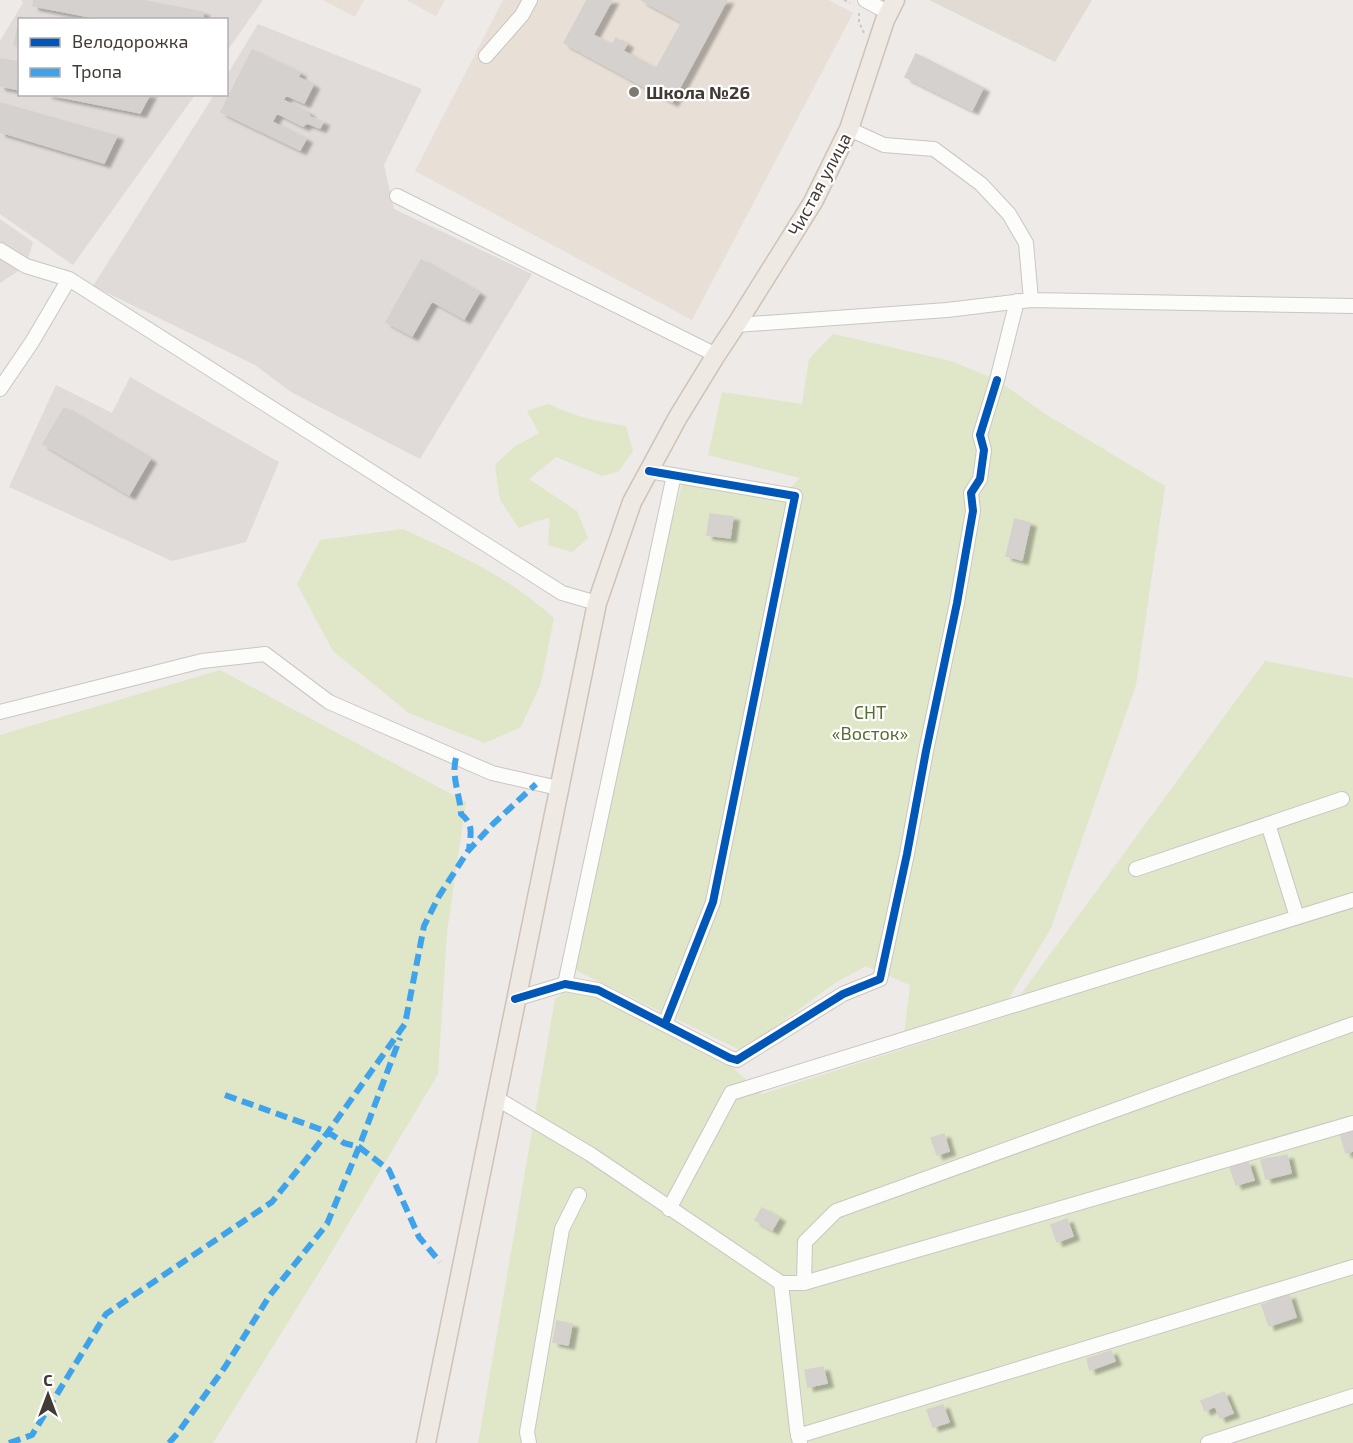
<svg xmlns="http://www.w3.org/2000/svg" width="1353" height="1443" viewBox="0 0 1353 1443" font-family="'Exo 2',sans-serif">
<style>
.residential{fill:#e1dbd4}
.industrial{fill:#e0dbd8}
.education{fill:#e8dfd6}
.green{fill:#e0e6c8}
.building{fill:#d5d1ce;stroke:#d5d1cd;stroke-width:1.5;filter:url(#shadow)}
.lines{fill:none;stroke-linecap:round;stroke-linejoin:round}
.minor-casing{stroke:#c9c6c3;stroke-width:16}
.major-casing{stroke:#cfc2b6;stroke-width:21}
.path{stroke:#cbc9c6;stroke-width:2;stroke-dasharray:3 3;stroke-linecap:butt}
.minor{stroke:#fcfcfb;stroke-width:14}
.major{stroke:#efe9e3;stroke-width:18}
.quiet{stroke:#3fa3eb;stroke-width:6;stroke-dasharray:12 6;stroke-linecap:butt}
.cycleway-casing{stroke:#fff;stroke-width:11}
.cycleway{stroke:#0057b8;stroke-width:8}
.poi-dot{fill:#7e7873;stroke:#fff;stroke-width:2}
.labels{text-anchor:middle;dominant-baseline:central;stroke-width:4.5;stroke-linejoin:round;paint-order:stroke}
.poi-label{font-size:18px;font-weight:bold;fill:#423a34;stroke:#fff;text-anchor:start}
.street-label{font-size:18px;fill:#423a34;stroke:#fff}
.park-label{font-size:18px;fill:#526f2c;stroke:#fff}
</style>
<defs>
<filter id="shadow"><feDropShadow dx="6" dy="4" stdDeviation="1.5" flood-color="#0004"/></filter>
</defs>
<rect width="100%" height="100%" fill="#edeae7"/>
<path class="residential" d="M929,0H1092L1055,62Z"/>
<path class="industrial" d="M21,0H263L227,51L226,20H20V94L195,95L73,265L0,214V41L23,3Z
M258,24L422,89L384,165L394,209L532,274L420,459L291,392L255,365L93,286L214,95L226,94L227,75Z
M0,219L33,242L26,266L0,283Z
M130,377L279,462L246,542L172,561L9,487L56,385L112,413Z"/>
<path class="education" d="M323,0H364L355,17Z
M406,0H445L436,16Z
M503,0H829L853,13L692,320L415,171Z"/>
<path class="green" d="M833,334L951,361L997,380L1047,415L1165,486L1136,685L1051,928L1009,998L985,1011L904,1035L910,985L866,966L835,983L742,1051L573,969L658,573L683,481L778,501L800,478L708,455L722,392L802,404L809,359Z
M548,404C574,416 598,422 626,426L633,451L619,471L602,476L556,457L529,479L577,511L588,538L572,552L548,545L550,518L540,520L519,528L500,500L495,465L514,447L539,433L527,411Z
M403,529C460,555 507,576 554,618L541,683L521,727L485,743L409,713L333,651L297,584L320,540Z
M1265,661L1353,678V1443H478L555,999L573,986L605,993L732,1067L762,1094L1004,1017Z
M220,670L466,802L447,932L438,1074L326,1261L213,1443H0V735Z"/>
<path class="building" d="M34,0H140L203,12V20H106L33,6Z
M587,0H612L593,35L612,45L616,38L627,44L623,51L656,69L682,22L641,0H727L672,102L564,43Z
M20,17L33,20H20V46L14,45Z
M252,50L300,73L298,77L313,85L304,103L286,95L283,100L308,113L310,117L323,122L320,128L307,123L303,126L277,113L272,122L306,139L300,150L221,112Z
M916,54L983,88L972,110L905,77Z
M0,59L20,62V90L0,86Z
M46,94H150L140,113Z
M0,103L117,136L104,163L0,132Z
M421,260L479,293L464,319L432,301L412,336L386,322Z
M64,408L150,459L129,495L43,444Z
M710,514L733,517L730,538L707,535Z
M1015,519L1030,523L1022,560L1006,556Z
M1353,1130V1151L1346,1153L1340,1134Z
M944,1134L949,1151L937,1155L931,1138Z
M1287,1155L1291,1173L1266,1179L1261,1160Z
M1248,1162L1254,1180L1236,1185L1230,1167Z
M762,1208L779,1218L772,1230L755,1220Z
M1067,1219L1073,1236L1057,1242L1051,1225Z
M1289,1295L1296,1317L1269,1326L1262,1305Z
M557,1321L572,1324L568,1345L553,1342Z
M1111,1351L1115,1361L1090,1370L1087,1359Z
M823,1367L827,1383L808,1387L805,1370Z
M1224,1392L1233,1413L1220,1418L1215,1406L1205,1411L1201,1401Z
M943,1405L949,1422L933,1427L927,1410Z"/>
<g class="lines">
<defs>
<path id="minor" d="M865,0L889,13
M486,56L522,15L530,0
M849,129L884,145L934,149L981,184L1009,214L1026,243L1031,300
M397,196L716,355
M0,250L26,266L69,279L562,593L597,603
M736,325L947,310L1031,300L1353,306
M0,389L32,342L69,279
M649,471L795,496L713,902L665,1024
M0,712L202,661L265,654L329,702L492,773L558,788
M1268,824L1297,917
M1136,869L1342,799
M565,984L674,475
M515,999L565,984L598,990L730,1058L737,1060L843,994L880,979L907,854L926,751L957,603L973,511L971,493L980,479L984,450L980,435L997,380L1017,301
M496,1098L590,1154L781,1283
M669,1209L731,1093L1353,900
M804,1283L805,1242L836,1211L1353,1024
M798,1436L1353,1267
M529,1443L527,1432L562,1229L579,1195
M800,1443L797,1430L781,1283H804L1353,1123
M1208,1443L1353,1396"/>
<path id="major" d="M426,1443L597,603L632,502L678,417L716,355L736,325L813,202L849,129L885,20L895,0"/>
</defs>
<use href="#minor" class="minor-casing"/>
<use href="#major" class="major-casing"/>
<path class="path" d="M844,0L850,3
M859,13V22L864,33"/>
<use href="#minor" class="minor"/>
<use href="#major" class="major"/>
<path class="quiet" d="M456,758C451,777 460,794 461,814C475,825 470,835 469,851
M225,1095L328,1132L344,1143L359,1147L389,1170L419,1237L440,1262
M9,1443L32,1435L106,1314L272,1202L328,1132L405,1024L424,926L439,896L468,851L493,824L536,784
M169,1443L177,1434L225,1367L270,1295L327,1224L359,1147L400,1038"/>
<defs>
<path id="cycleway" d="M649,471L795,496L713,902L665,1024
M515,999L565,984L598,990L730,1058L737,1060L843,994L880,979L907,854L926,751L957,603L973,511L971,493L980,479L984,450L980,435L997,380"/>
</defs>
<use href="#cycleway" class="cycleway-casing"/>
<use href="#cycleway" class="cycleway"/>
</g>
<circle class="poi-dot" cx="634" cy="92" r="6"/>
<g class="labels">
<g class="poi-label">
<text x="646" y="92">Школа №26</text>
</g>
<g class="street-label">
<text transform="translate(819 184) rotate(-62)">Чистая улица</text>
</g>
<g class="park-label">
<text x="870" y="712">СНТ<tspan x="870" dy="21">«Восток»</tspan></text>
</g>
</g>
<rect x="18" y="18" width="210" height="78" fill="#ffffff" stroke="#b3b0ae" stroke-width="1.5"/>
<rect x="30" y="38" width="30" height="9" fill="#0057b8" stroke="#b3b0ae" stroke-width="1.5"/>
<text x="72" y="48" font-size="18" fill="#423a34">Велодорожка</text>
<rect x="30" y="68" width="30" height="9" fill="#3fa3eb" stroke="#b3b0ae" stroke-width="1.5"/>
<text x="72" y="78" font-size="18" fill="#423a34">Тропа</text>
<g transform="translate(48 1395)" stroke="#ffffff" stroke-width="4.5" paint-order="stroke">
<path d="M0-4.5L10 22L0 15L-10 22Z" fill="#423a34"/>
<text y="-9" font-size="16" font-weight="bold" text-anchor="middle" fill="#423a34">С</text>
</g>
</svg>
